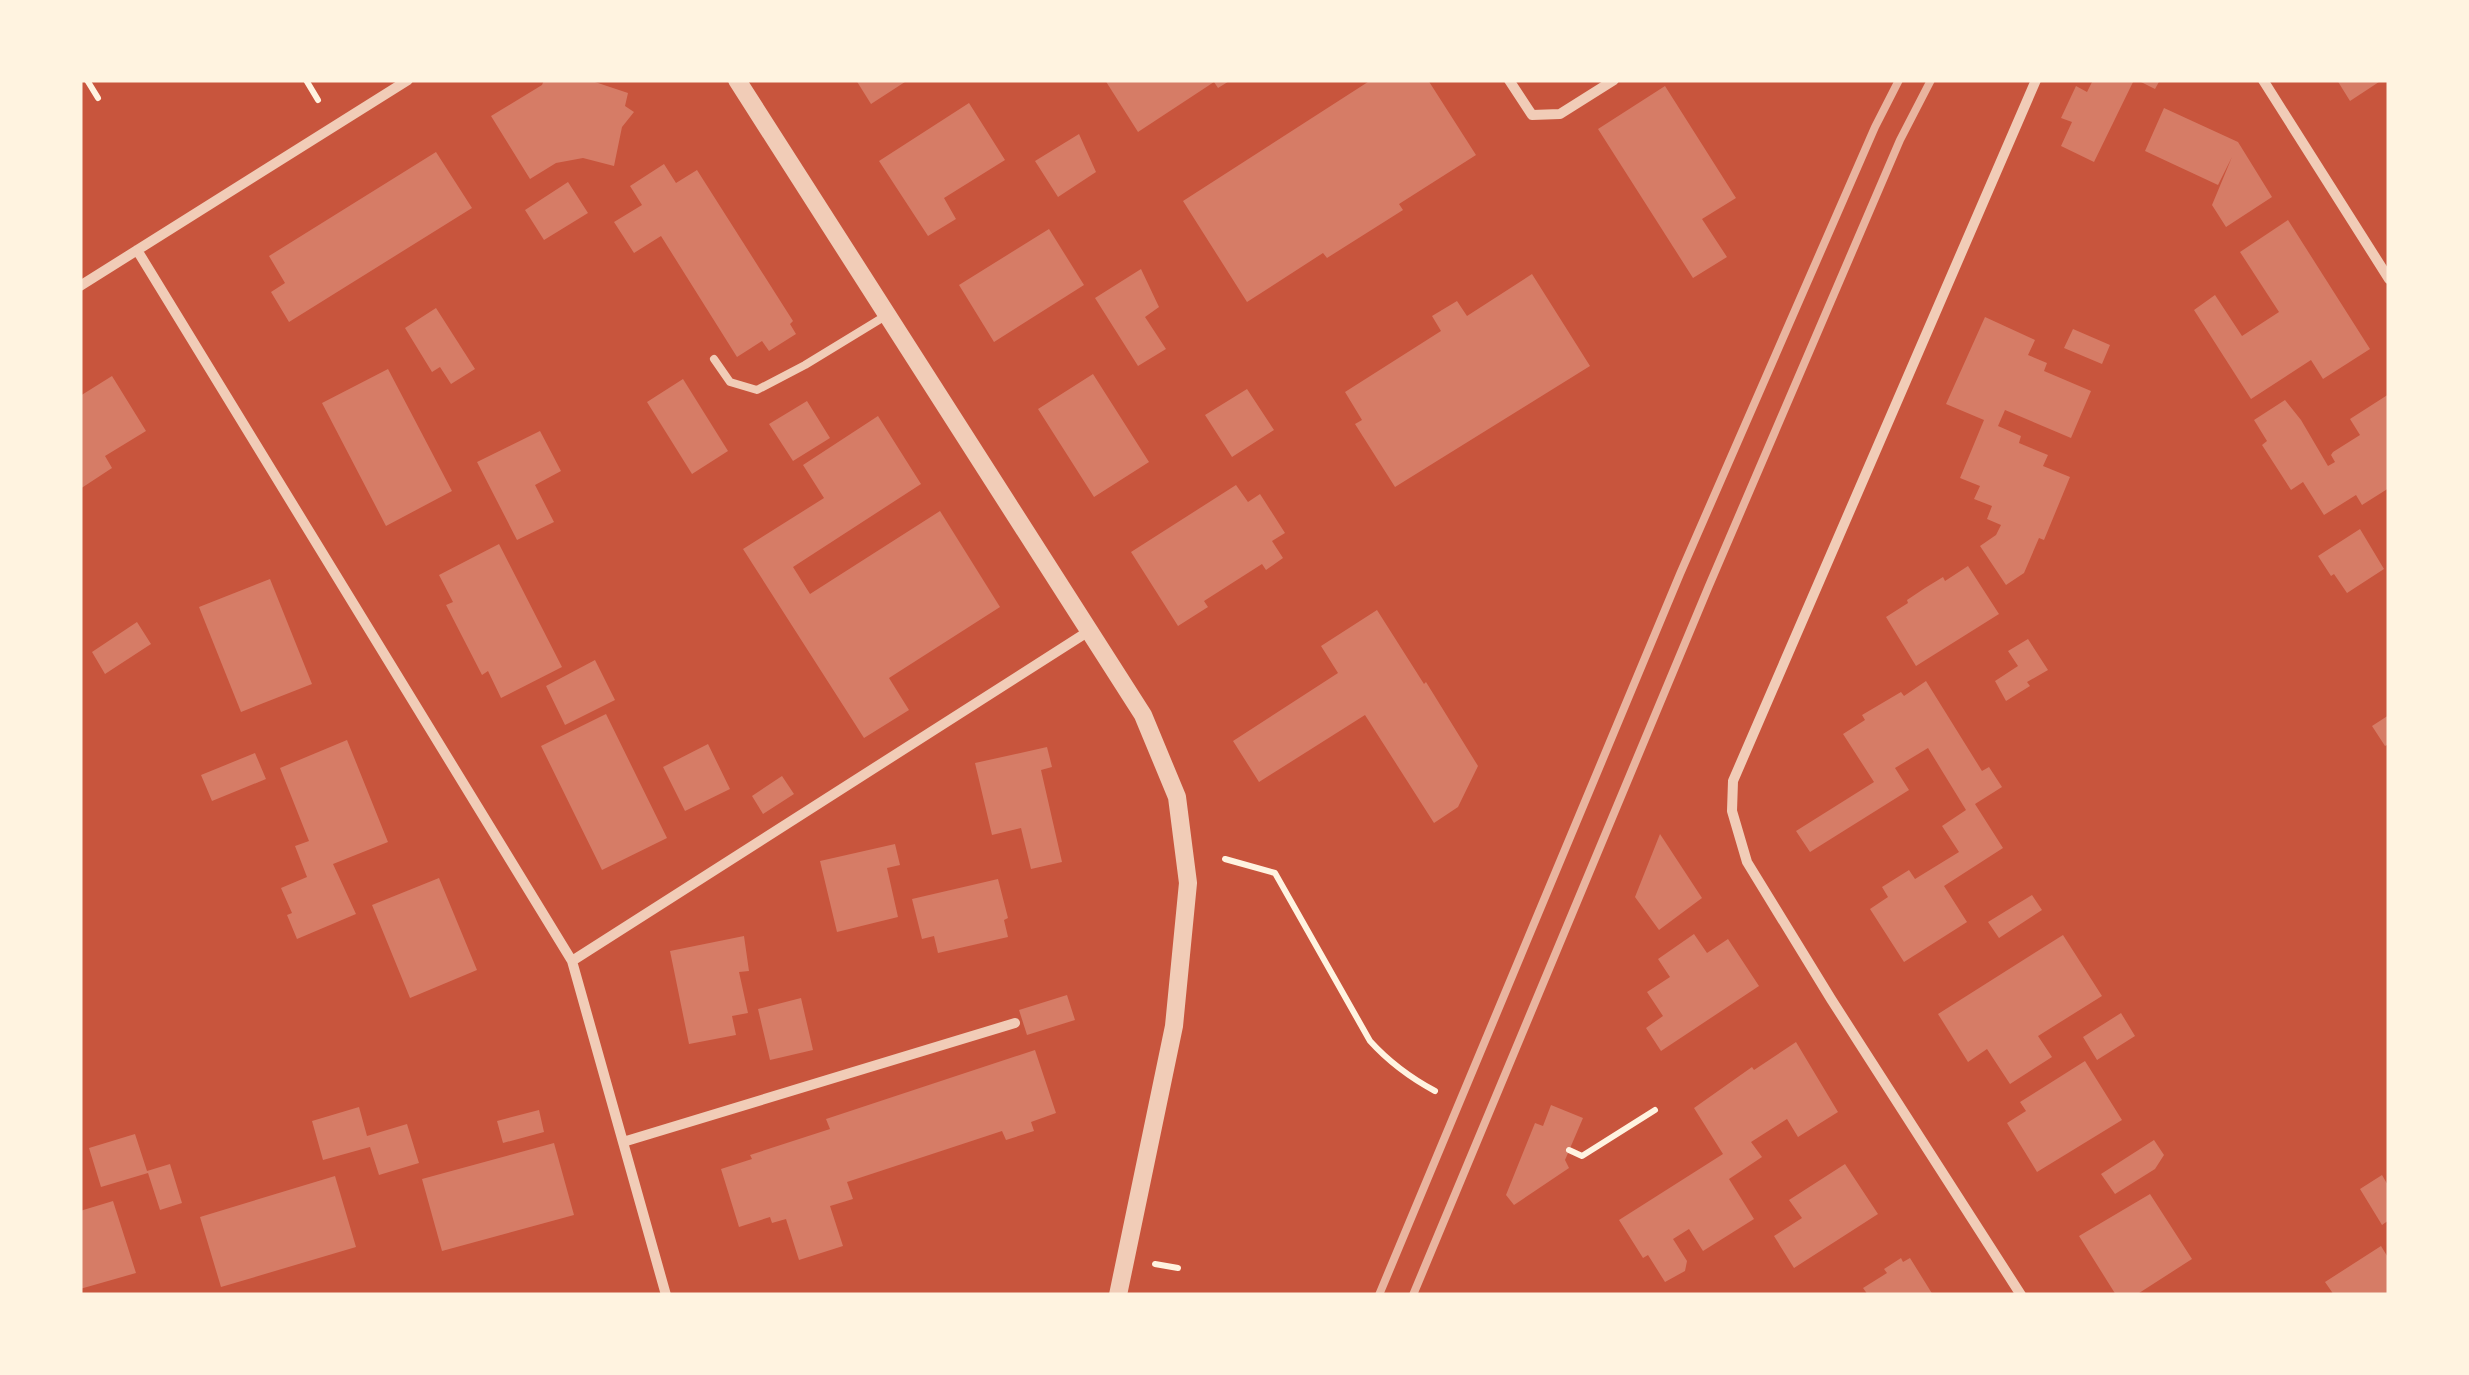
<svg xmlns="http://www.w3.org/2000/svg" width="2469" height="1375" viewBox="0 0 2469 1375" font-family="Barlow,sans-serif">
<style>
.building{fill:#d67c66}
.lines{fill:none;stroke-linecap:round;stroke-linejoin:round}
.path{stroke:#fff3e0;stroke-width:6}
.service{stroke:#f1ccb7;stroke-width:8}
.minor{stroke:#f1ccb7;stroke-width:10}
.tertiary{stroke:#f1ccb7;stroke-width:18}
.rail{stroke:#e9b49f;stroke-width:8}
</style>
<rect width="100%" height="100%" fill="#c8553d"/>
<path class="building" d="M544,80H589L628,93L625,106L634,112L622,127L614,166L583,158L556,163L530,179L491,116L542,85Z
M856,80H908L871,104Z
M1105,80H1231L1218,88L1214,82L1138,132Z
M1371,80H1428L1476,155L1399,204L1403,210L1327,258L1323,253L1247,302L1183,201Z
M2093,80H2134L2094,162L2061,146L2072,122L2061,118L2076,86L2087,92Z
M2137,80H2160L2155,89Z
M2337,80H2382L2350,101Z
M1665,86L1736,198L1702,219L1727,257L1693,278L1598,129Z
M969,103L1005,160L944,198L956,219L928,236L879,161Z
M2164,108L2238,142L2272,197L2226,227L2212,205L2232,157L2218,185L2145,151Z
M1079,134L1096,172L1058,197L1035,161Z
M436,152L472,208L289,322L271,292L285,283L269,256Z
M664,164L676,183L697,170L793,321L790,324L796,334L769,351L762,341L737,357L661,236L634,253L614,222L642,205L630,186Z
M568,182L588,213L544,240L525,210Z
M2288,220L2370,349L2323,379L2311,360L2251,399L2194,310L2215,295L2242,336L2279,312L2240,252Z
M1049,229L1084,285L994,342L959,285Z
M1141,269L1159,307L1145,317L1166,349L1138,366L1095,298Z
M1532,274L1590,366L1395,487L1355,424L1362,420L1345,392L1441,331L1432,316L1457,301L1467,316Z
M436,308L475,369L451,384L440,367L432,372L405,328Z
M1985,317L2035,340L2028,355L2047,363L2044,371L2091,391L2071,438L2005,410L1998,426L2021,436L2019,443L2048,455L2043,466L2070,477L2044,540L2039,538L2024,573L2006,585L1980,546L1996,535L2001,525L1987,519L1992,506L1974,499L1980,486L1960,478L1984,420L1946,404Z
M2073,329L2110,345L2102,364L2064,348Z
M388,369L452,491L386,526L322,403Z
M1093,374L1149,462L1094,497L1038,409Z
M112,376L146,431L105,456L112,468L80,489V396Z
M683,379L728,451L692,474L647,402Z
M1247,389L1274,430L1232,457L1205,415Z
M2389,394V488L2362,505L2356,495L2324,515L2303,482L2291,490L2262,445L2267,441L2254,420L2285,400L2301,420L2328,466L2335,462L2331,455L2333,452L2360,435L2350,419Z
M807,401L830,438L793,461L769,424Z
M878,416L921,484L793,567L810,594L940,511L1000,607L889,678L909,710L864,738L743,549L824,498L803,465Z
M540,431L561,471L535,485L554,522L517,540L477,462Z
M1236,485L1248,502L1260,494L1285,533L1272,541L1283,558L1266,570L1262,564L1204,601L1208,607L1178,626L1131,552Z
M2360,529L2384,569L2347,593L2334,574L2331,576L2318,556Z
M499,544L562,667L501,698L488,671L482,675L446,605L453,602L439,575Z
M1968,566L1999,614L1916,666L1886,617L1908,603L1907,600L1925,588L1943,577L1945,581Z
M270,579L312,684L241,712L199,607Z
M1377,610L1424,684L1426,682L1478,766L1458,807L1434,823L1365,715L1259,782L1233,741L1338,673L1321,646Z
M137,622L151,644L105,674L92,652Z
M2028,639L2048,670L2027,682L2030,686L2006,701L1995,681L2018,666L2008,651Z
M595,660L615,700L565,725L546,686Z
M1926,681L1982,771L1989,767L2002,787L1975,804L2003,848L1944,886L1967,922L1904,962L1870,909L1888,897L1882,887L1909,870L1915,879L1959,852L1942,826L1966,810L1928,748L1895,768L1909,790L1810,852L1796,831L1874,782L1843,734L1865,720L1862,715L1901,692L1904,696Z
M606,714L667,838L602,870L541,746Z
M2389,715V744L2385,746L2372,726Z
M347,740L388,842L333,864L356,914L297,939L287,915L292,913L281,888L307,877L295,846L309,841L280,768Z
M708,744L730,789L685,811L663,767Z
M1047,747L1052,767L1041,770L1062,862L1031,869L1021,828L992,835L975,763Z
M255,753L266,779L212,801L201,775Z
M782,776L794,794L763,814L752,796Z
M1660,834L1702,898L1659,930L1635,897Z
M895,844L900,865L887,868L898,917L837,932L820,861Z
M439,878L477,970L410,998L372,905Z
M998,879L1008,918L1004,920L1008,937L938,953L934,936L922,939L912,899Z
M2032,895L2042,910L1999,938L1988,922Z
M1694,934L1707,953L1728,939L1759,986L1661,1051L1646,1028L1663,1016L1647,992L1670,977L1658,959Z
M2063,935L2102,996L2038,1036L2052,1057L2010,1084L1987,1049L1968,1062L1938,1014Z
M744,936L749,971L739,972L748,1013L732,1016L736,1035L689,1044L670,951Z
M1067,995L1075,1020L1027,1035L1019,1010Z
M801,998L813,1050L770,1060L758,1009Z
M2121,1013L2135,1036L2097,1060L2083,1037Z
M1796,1042L1838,1112L1798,1137L1787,1119L1751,1142L1762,1157L1729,1179L1754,1219L1703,1251L1689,1229L1673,1239L1687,1261L1685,1271L1665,1282L1648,1255L1643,1258L1619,1220L1723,1154L1694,1108L1752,1067L1754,1070Z
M1035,1050L1056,1113L1031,1122L1034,1131L1006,1140L1002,1131L847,1182L853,1199L830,1206L843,1246L799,1260L786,1219L772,1223L770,1217L739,1227L721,1169L752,1159L750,1155L830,1129L826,1119Z
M2085,1061L2122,1120L2037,1172L2007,1123L2026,1111L2020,1102Z
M1551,1105L1583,1118L1565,1160L1569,1168L1514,1205L1506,1195L1535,1123L1543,1126Z
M359,1107L367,1136L407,1124L419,1163L379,1175L370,1147L323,1160L312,1121Z
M539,1110L544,1132L503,1143L497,1121Z
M135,1134L147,1171L170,1164L182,1203L160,1210L148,1173L101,1187L89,1148Z
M2154,1140L2164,1155L2155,1169L2115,1194L2101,1174Z
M554,1143L574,1215L442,1251L422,1179Z
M1845,1164L1878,1214L1794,1268L1774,1236L1802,1218L1789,1200Z
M2382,1175L2389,1187V1220L2382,1225L2360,1189Z
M335,1176L356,1247L221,1287L200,1217Z
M2150,1194L2192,1259L2136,1295H2116L2079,1236Z
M113,1201L136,1273L80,1289V1211Z
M2381,1246L2389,1259V1295H2334L2325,1282Z
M1901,1258L1903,1262L1910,1258L1933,1295H1868L1863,1288L1887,1273L1884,1269Z"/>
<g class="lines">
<path class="path" d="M87,80L98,98
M306,80L318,100
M1225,859L1275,873L1370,1041C1389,1062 1409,1077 1435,1091
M1569,1150L1582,1156L1655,1110
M1155,1264L1178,1268"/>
<path class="service" d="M714,359L730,382L757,390L805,365L887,315"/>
<path class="minor" d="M1509,80L1532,115L1560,114L1614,80
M2263,80L2389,279
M137,250L572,961L666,1295
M80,286L408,80
M572,961L1089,631
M623,1142L1015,1023
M2021,1295L1831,999L1747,862L1732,811L1733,781L2036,80"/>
<path class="tertiary" d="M737,80L1143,715L1177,797L1188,883L1174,1026L1118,1295"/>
<path class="rail" d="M1379,1295L1680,574L1875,127L1899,80
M1413,1295L1708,588L1900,140L1931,80"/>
</g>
<rect width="2469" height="1375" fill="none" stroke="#fff3e0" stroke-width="165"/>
</svg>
